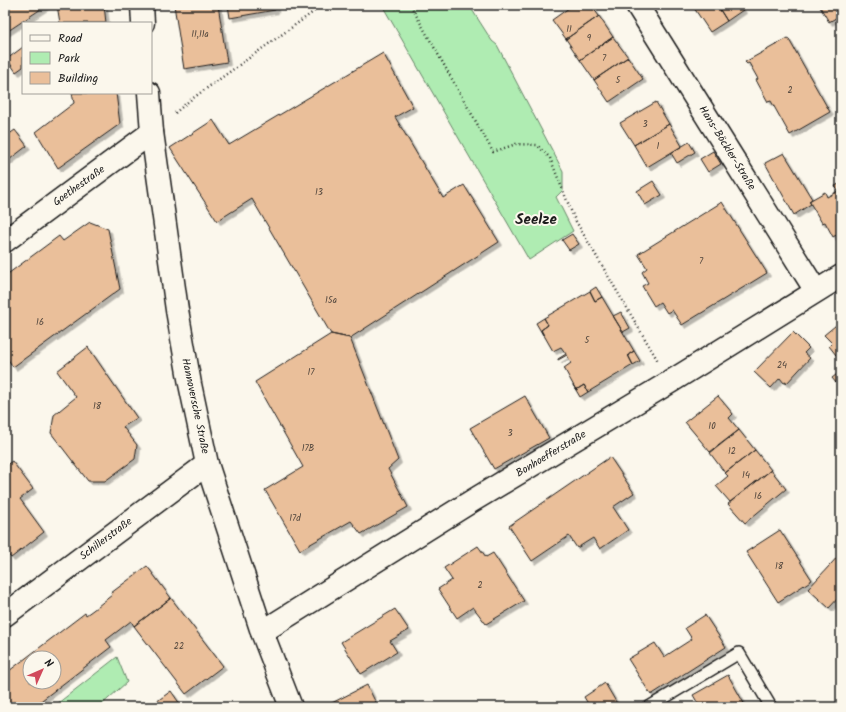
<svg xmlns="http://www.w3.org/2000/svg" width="846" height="712" viewBox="0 0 846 712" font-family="Kalam,sans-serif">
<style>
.green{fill:#afecb2;stroke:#668467}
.building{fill:#eabf9a;stroke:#1c1c1c;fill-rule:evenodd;filter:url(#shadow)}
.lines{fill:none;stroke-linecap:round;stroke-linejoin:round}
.service-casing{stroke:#1c1c1c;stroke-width:14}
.minor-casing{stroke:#1c1c1c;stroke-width:25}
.tertiary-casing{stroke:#1c1c1c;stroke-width:25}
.path{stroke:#1c1c1c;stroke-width:2.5;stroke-dasharray:1 3;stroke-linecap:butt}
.service{stroke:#fbf7ec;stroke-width:11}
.minor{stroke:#fbf7ec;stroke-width:22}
.tertiary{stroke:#fbf7ec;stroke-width:22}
.labels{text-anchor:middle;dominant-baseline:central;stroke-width:4;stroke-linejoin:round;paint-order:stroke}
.number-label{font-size:9px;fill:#50453c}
.street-label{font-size:11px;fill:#1c1c1c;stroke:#fbf7ec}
.district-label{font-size:15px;font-weight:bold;fill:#1c1c1c;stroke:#fbf7ec}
</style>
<defs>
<filter id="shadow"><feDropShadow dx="3.5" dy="3.5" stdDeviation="0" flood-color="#0004"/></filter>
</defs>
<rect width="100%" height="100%" fill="#fbf7ec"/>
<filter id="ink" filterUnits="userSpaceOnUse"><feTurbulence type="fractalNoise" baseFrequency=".025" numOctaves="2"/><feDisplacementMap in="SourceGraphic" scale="8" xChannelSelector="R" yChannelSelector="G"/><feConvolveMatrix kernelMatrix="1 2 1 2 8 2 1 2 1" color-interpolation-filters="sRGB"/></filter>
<g filter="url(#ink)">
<path class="green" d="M382,5H469L492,41L497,45L563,171V190L556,197L573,231L529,260Z
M117,657L127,682L99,707H53Z"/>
<path class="building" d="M5,5H47L5,33Z
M57,5H104L106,23H60Z
M174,5H218L227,62L184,69Z
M228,5H275V10L230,18Z
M573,5H591L599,16L566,39L552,20Z
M692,5H717L727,21L710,32Z
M717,5H740L743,10L727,21Z
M824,5H834L841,15L829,22L820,7Z
M599,16L613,37L580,60L566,39Z
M613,37L628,57L594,80L580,60Z
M788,38L830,112L790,135L771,101L768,102L756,80L758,79L749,63L747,64L745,62Z
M23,47V67L16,72L7,59Z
M383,53L413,107L395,117L443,198L464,185L499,242L350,338L331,334L252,199L217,221L170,148L213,120L229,145Z
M628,57L643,79L609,102L594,80Z
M72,93H116L120,124L58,168L36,132L74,103Z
M656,102L669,124L634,145L620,123Z
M669,124L682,146L647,167L634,145Z
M15,130L27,146L5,163V137Z
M689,142L695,152L677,163L671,153Z
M713,151L721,164L708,172L700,159Z
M784,153L812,199L809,201L811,204L794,215L765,163Z
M653,181L662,195L645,205L637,191Z
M841,183V232L833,237L825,222L822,223L809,201L825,192L827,197L838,191L835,186Z
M722,202L767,273L682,325L672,310L667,313L660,302L654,306L642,286L648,283L642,272L647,268L638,254Z
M90,222L108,229L120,289L13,367L5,355V276L59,236L63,241Z
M572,234L579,244L569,250L562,240Z
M596,287L602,297L595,301L590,291Z
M590,291L595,301L602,297L634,351L628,355L633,365L588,392L584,385L576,390L564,368L571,363L567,355L558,360V359L566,354L561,347L553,351L541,330L548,325L544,318Z
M621,312L630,328L623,332L613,316Z
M544,318L548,325L541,330L543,335L536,323Z
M841,321V351L836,355L829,346L832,343L824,335Z
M793,332L809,348L804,353L810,358L786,384V382L784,383L780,378L771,388L754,372Z
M331,334L350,338L398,460L388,469L408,507L361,534L351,521L300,550L265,490L303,467L255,382Z
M88,347L137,418L123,427L137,445L135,459L105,481H88L51,433L54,415L76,397L57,371Z
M634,351L640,361L633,365L628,355Z
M841,371V389L832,378Z
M573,385L576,390L584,385L588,392L580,397Z
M525,396L549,438L494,469L470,428Z
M718,396L733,414L729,418L739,430L710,452L685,422Z
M739,430L755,450L725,473L710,453Z
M755,450L771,470L730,502L716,486L728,476L725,473Z
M610,457L634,493L613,507L628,530L600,549L593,538L577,548L569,536L532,561L509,526Z
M12,461L33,489L20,499L44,532L11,558L5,551V466Z
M771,470L786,489L745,523L728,504Z
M780,530L812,580L778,602L746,552Z
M478,546L486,557L493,553L524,601L486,624L473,607L457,618L438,589L452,580L444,568Z
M841,553V595L829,608L808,589Z
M147,566L171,598L134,626L131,621L106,640L111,647L33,707H5V674L85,613L86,615L93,610L112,595L111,593ZM30,658H54V682H30Z
M171,598L223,666L186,694L134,626Z
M395,609L409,630L390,641L397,652L361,674L341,642Z
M705,615L726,647L651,695L628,659L655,643L664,657L692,639L685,628Z
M728,675L746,707H700L693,695Z
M605,683L619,707H590L584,697Z
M367,685L378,707H324Z
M171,691L182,707H149Z"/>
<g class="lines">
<defs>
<path id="service" d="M649,707L739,653L771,707"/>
<path id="minor" d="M637,5L816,291
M5,241L152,132
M5,615L207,464
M262,632L472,501L670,382L841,276"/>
<path id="tertiary" d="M142,5L143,23
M149,93L152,132L177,310L190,384L207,464L262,632L291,707"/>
</defs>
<use href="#service" class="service-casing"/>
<use href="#minor" class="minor-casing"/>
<use href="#tertiary" class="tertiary-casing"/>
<path class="path" d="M412,5V8L493,152L516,144L537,145L550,158L574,218L658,361
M175,113L189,101L323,5"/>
<use href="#service" class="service"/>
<use href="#minor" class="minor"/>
<use href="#tertiary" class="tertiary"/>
</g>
</g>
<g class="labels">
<g class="number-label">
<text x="569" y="29">11</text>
<text x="200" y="34">11,11a</text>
<text x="589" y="38">9</text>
<text x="604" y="58">7</text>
<text x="618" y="80">5</text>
<text x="790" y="90">2</text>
<text x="645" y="124">3</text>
<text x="658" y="146">1</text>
<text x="319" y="192">13</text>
<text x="701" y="261">7</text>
<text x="331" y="300">15a</text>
<text x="40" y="322">16</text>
<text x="587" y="340">5</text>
<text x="782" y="365">24</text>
<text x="311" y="372">17</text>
<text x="97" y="406">18</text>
<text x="712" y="426">10</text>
<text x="510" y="433">3</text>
<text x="308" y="448">17B</text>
<text x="732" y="451">12</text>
<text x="746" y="475">14</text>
<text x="758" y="496">16</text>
<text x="295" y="518">17d</text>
<text x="779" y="566">18</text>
<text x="480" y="585">2</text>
<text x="179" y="646">22</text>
</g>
<g class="street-label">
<text transform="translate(727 148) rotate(58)">Hans-Böckler-Straße</text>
<text transform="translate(79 186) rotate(-36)">Goethestraße</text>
<text transform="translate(195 406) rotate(78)">Hannoversche Straße</text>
<text transform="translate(551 454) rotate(-31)">Bonhoefferstraße</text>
<text transform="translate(106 539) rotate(-37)">Schillerstraße</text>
</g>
<g class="district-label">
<text x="536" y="220">Seelze</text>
</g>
</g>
<rect width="846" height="712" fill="none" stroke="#fbf7ec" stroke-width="20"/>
<rect x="10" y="10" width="826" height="692" fill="none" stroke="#1c1c1c" stroke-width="1.5" filter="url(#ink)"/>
<rect x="22" y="22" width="130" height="72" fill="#fbf7ec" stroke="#a29f99"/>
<rect x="30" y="35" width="20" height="6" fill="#fbf7ec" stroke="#a29f99"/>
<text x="58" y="42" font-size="12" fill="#1c1c1c">Road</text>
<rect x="30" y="52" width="20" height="12" fill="#afecb2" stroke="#a29f99"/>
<text x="58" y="62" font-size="12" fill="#1c1c1c">Park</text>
<rect x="30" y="72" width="20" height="12" fill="#eabf9a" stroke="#a29f99"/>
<text x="58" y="82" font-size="12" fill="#1c1c1c">Building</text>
<g transform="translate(42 670) rotate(45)"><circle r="19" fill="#fbf7ec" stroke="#a29f99"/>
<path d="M0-3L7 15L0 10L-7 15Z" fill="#d1495b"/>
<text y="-6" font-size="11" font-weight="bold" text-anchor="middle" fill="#1c1c1c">N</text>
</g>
</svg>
